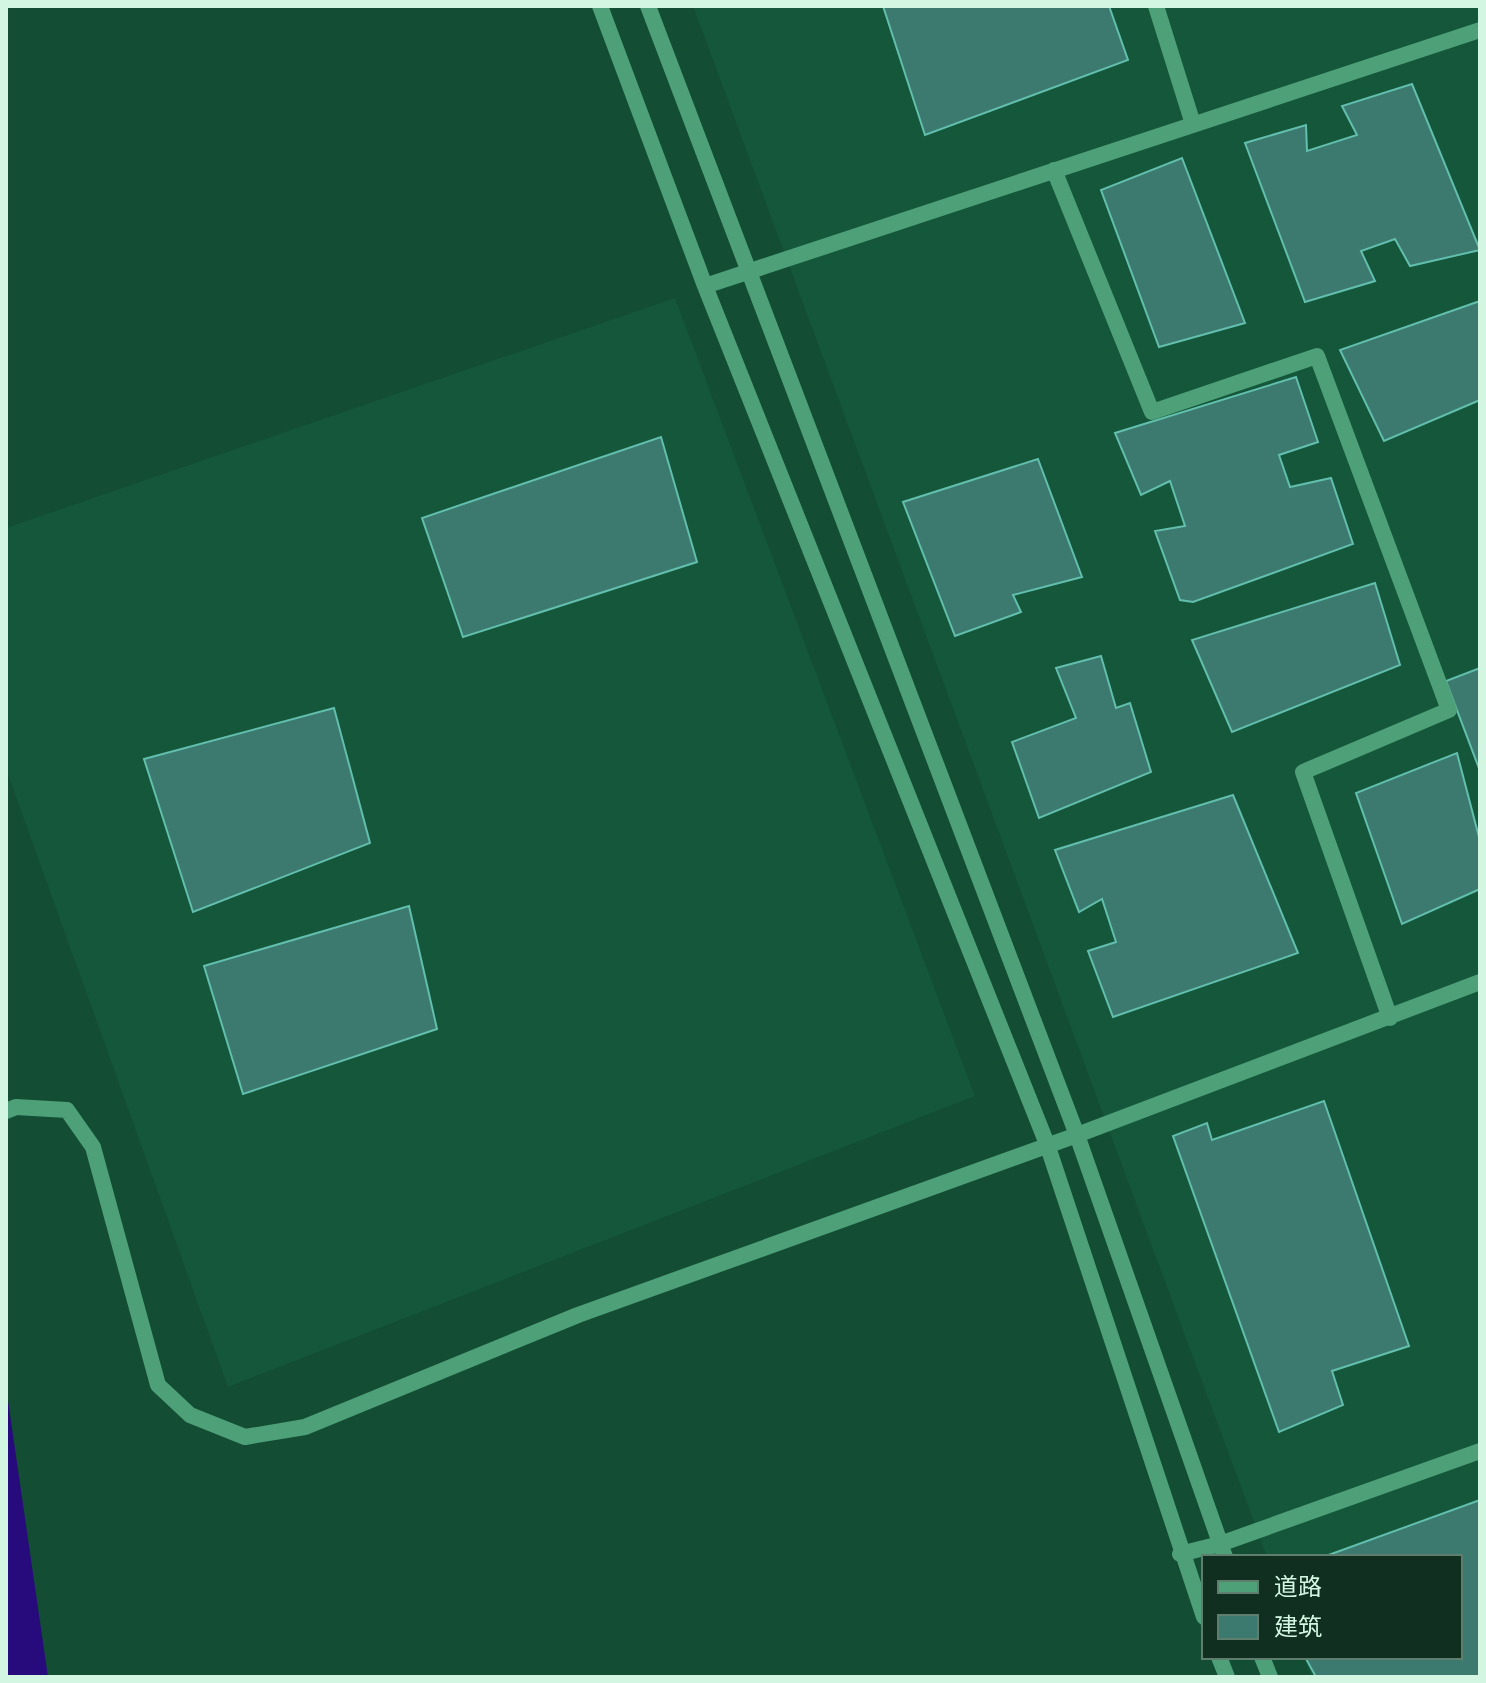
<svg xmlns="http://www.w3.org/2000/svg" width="1486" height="1683" viewBox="0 0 1486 1683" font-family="Cabin,'Noto Sans SC',sans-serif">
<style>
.built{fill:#14573a}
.water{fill:#270a7c}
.building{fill:#3c7a6f;stroke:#62bead;stroke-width:2}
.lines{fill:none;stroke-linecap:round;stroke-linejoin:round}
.minor{stroke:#4da078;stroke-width:16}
</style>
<rect width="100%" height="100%" fill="#134d34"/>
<path class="built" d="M693,6H1480V1677H1311L1304,1657H1460V1557H1267Z
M675,298L975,1096L228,1387L6,769V528Z"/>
<path class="water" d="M6,1387L48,1677H6Z"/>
<path class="building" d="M883,6H1109L1128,60L925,135Z
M1412,84L1480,250L1410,266L1395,239L1361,251L1375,281L1305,302L1245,143L1306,125L1307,151L1357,135L1342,106Z
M1182,158L1245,323L1159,347L1101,190Z
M1480,301V400L1384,441L1340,350Z
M1296,377L1318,442L1279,455L1290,487L1331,478L1353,544L1193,602L1180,600L1155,531L1185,526L1170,481L1141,495L1115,433Z
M661,437L697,562L463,637L422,518Z
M1038,459L1082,577L1013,595L1021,612L955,636L903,502Z
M1375,583L1400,665L1232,732L1192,640Z
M1101,656L1116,708L1130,703L1151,772L1039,818L1012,742L1076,718L1056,668Z
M1480,668V771L1446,681Z
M334,708L370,843L193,912L144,759Z
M1457,753L1480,841V889L1402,924L1356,793Z
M1233,795L1298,953L1113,1017L1088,951L1116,942L1102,899L1079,912L1055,850Z
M409,906L437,1029L243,1094L204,966Z
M1324,1101L1409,1346L1332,1371L1343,1405L1279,1432L1173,1136L1207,1123L1212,1140Z
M1480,1500V1677H1316L1305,1657H1460V1557H1323Z"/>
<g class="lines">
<path class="minor" d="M600,6L705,286L1047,1144L1204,1617
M648,6L1077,1135L1225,1557
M1156,6L1193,124
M1054,170L1152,412L1317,356L1449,710L1303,772L1390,1018
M705,286L1480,30
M6,1111L16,1107L67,1110L93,1147L158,1385L190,1415L245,1437L305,1427L578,1315L1077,1135L1480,982
M1180,1554L1220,1544L1480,1451
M1219,1657L1227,1677
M1262,1657L1270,1677"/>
</g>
<rect width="1486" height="1683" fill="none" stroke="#d3f6e2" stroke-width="16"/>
<rect x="1202" y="1555" width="260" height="104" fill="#102f20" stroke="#5e7f6e" stroke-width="2"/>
<rect x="1218" y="1581" width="40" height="12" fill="#4da078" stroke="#5e7f6e" stroke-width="2"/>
<text x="1274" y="1595" font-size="24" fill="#d3f6e2">道路</text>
<rect x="1218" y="1615" width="40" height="24" fill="#3c7a6f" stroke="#5e7f6e" stroke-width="2"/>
<text x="1274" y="1635" font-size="24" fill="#d3f6e2">建筑</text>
</svg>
